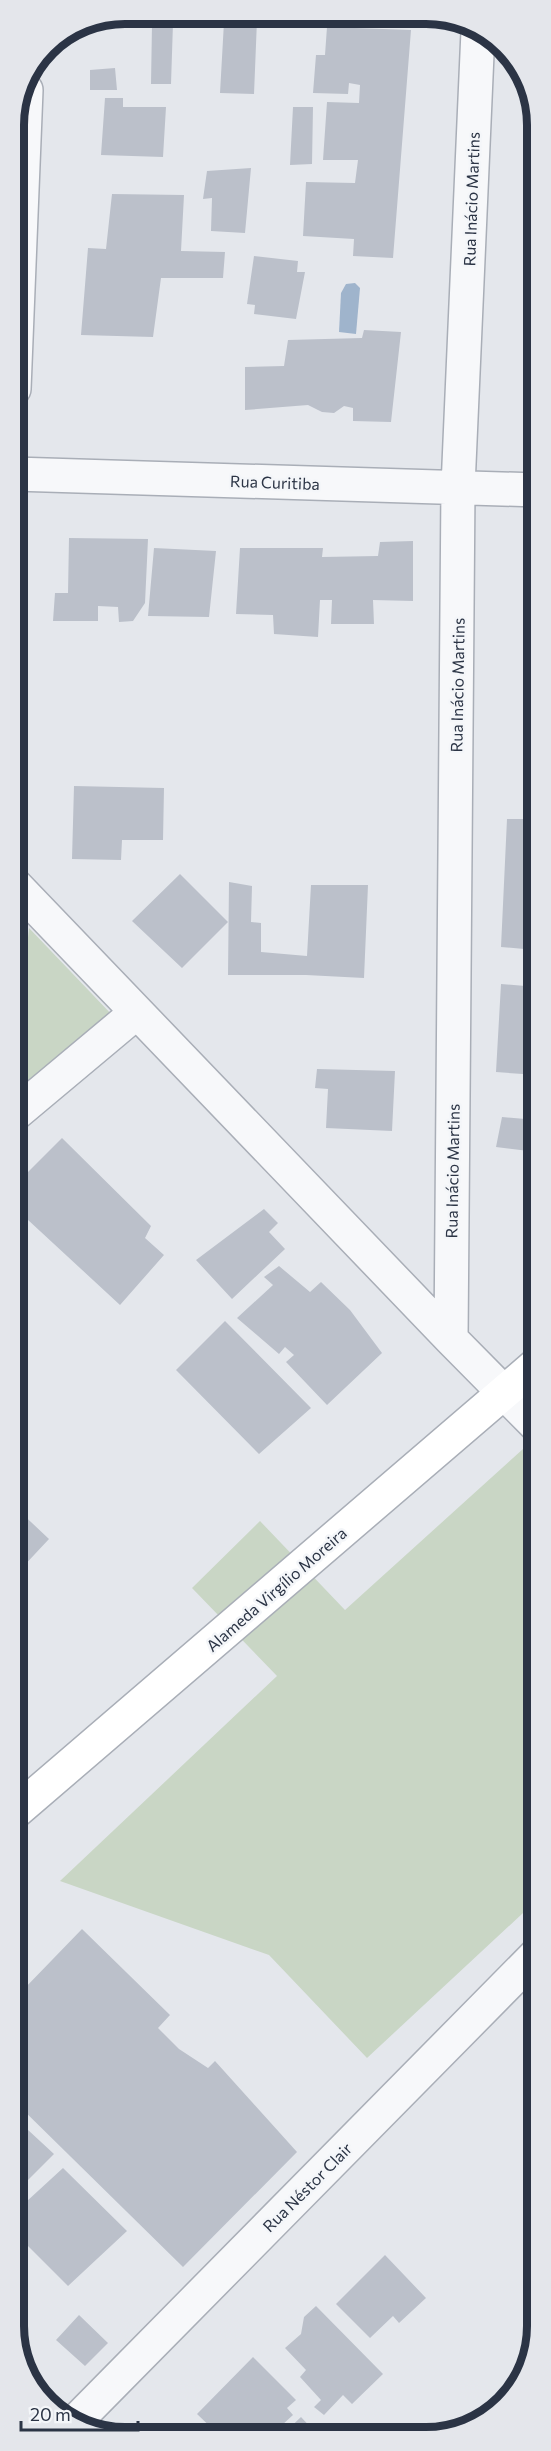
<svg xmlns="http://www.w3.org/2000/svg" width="551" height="2451" viewBox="0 0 551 2451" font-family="Commissioner,sans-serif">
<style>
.green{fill:#c9d6c5}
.water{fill:#9fb4cc}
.building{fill:#bbc0ca}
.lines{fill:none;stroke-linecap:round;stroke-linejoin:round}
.minor-casing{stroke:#a9aeb7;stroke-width:36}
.secondary-casing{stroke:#a9aeb7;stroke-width:36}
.minor{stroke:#f7f8fa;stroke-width:33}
.secondary{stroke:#fff;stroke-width:33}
.labels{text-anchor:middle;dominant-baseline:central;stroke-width:5;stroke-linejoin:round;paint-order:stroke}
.street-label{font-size:16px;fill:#2b3445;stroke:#f4f6f9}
.rim{fill:none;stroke:#2b3445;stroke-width:8}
</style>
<rect width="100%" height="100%" fill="#e4e7ec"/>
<path class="green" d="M29,928L114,1017L14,1107V1070Z
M523,1449L537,1464V1900L367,2058L269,1955L60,1881L277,1676L192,1588L260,1521L345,1610Z"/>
<path class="water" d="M355,283L360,288L356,334L339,332L341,293L346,284Z"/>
<path class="building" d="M257,20L254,94L220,93L224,22Z
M173,23L171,84H151L152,24Z
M327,27L411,30L393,258L353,256L354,239L303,236L306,182L355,183L358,160H323L327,102L359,103L360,85L349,83L348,94L313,93L316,55H325Z
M115,68L117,90H90V70Z
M105,98H123V107H166L163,157L101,155Z
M293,107H313L312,164L290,165Z
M251,168L245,233L211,231L212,198L203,199L207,171Z
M112,194L184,195L181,251L225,252L223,278H161L153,337L81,335L88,248L106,249Z
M254,256L298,261L297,272H305L296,319L254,314L255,305L247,304Z
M364,330L401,332L391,422L353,421V408L344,406L334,413L322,412L308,405L245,410V367L284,366L288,340L362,338Z
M69,538L148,539L145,603L133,621L119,622L118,607L98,606V621H53L55,593H68Z
M413,541V601L373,600L374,624H331L332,600H320L318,637L274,634L273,615L236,614L240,548H323L322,557L378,556L380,542Z
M154,548L216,551L209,617L148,616Z
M530,563H537V630L525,629Z
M530,725H537V791H526Z
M74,786L164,788L163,840H122L121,860L72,859Z
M507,819H537L535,950L501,947Z
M180,874L228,922L182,968L132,921Z
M229,882L252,886L251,922L261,923V952L307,956L311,885H368L364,978L306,975H228Z
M501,984L537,987V1075L496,1072Z
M317,1069L395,1071L392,1131L326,1128L328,1089L315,1088Z
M502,1117L537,1120V1152L496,1147Z
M62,1138L151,1226L145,1238L164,1255L120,1305L14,1207V1186Z
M537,1201V1226L535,1228L523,1214Z
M264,1209L278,1223L269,1232L285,1249L232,1299L196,1260Z
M279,1266L310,1292L321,1282L350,1310L382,1353L327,1405L286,1362L294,1355L285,1347L279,1354L237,1318L273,1285L264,1277Z
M225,1321L311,1408L259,1454L176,1370Z
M14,1506L49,1539L20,1570L14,1564Z
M82,1929L170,2015L158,2028L179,2049L208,2068L215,2061L297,2152L183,2267L14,2101V2007L26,1995L22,1991Z
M14,2117L54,2154L14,2194Z
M63,2168L127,2231L68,2286L14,2232V2213Z
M385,2255L426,2298L399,2323L393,2316L370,2338L336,2304Z
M316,2306L383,2374L352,2404L343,2395L324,2415L314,2407L321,2400L300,2377L306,2370L285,2348L301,2334L304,2317Z
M79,2315L108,2343L85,2366L56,2340Z
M253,2357L296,2400L287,2408L293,2415L270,2436H220L197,2414Z
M301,2417L318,2435L281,2436Z
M434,2423L444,2435L421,2437Z
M194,2424L206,2436H183Z"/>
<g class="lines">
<defs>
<path id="minor" d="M14,389L26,90
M14,474L537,490
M14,884L451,1339L537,1426
M14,1115L137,1012
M451,1339L458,487L478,31
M77,2420L537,1954"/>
<path id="secondary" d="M14,1813L537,1364"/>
</defs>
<use href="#minor" class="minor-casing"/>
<use href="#secondary" class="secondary-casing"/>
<use href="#minor" class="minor"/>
<use href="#secondary" class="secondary"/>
</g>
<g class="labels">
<g class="street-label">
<text transform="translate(471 199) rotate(-88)">Rua Inácio Martins</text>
<text transform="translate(275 482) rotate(2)">Rua Curitiba</text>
<text transform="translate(457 685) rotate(-89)">Rua Inácio Martins</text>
<text transform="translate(452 1171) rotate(-89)">Rua Inácio Martins</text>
<text transform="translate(276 1589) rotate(-41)">Alameda Virgílio Moreira</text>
<text transform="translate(307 2187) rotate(-45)">Rua Néstor Clair</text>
</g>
</g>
<path d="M0 0H551V2451H0ZM125 24H426A101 101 0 0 1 527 125V2326A101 101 0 0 1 426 2427H125A101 101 0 0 1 24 2326V125A101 101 0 0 1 125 24Z" fill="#e4e6eb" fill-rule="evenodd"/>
<path class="rim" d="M125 24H426A101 101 0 0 1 527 125V2326A101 101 0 0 1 426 2427H125A101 101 0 0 1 24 2326V125A101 101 0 0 1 125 24Z"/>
<path d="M21 2421v9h117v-9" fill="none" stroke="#2b3445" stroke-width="3"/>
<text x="30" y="2421" font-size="18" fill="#2b3445" stroke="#f4f6f9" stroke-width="4.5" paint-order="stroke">20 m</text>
</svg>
